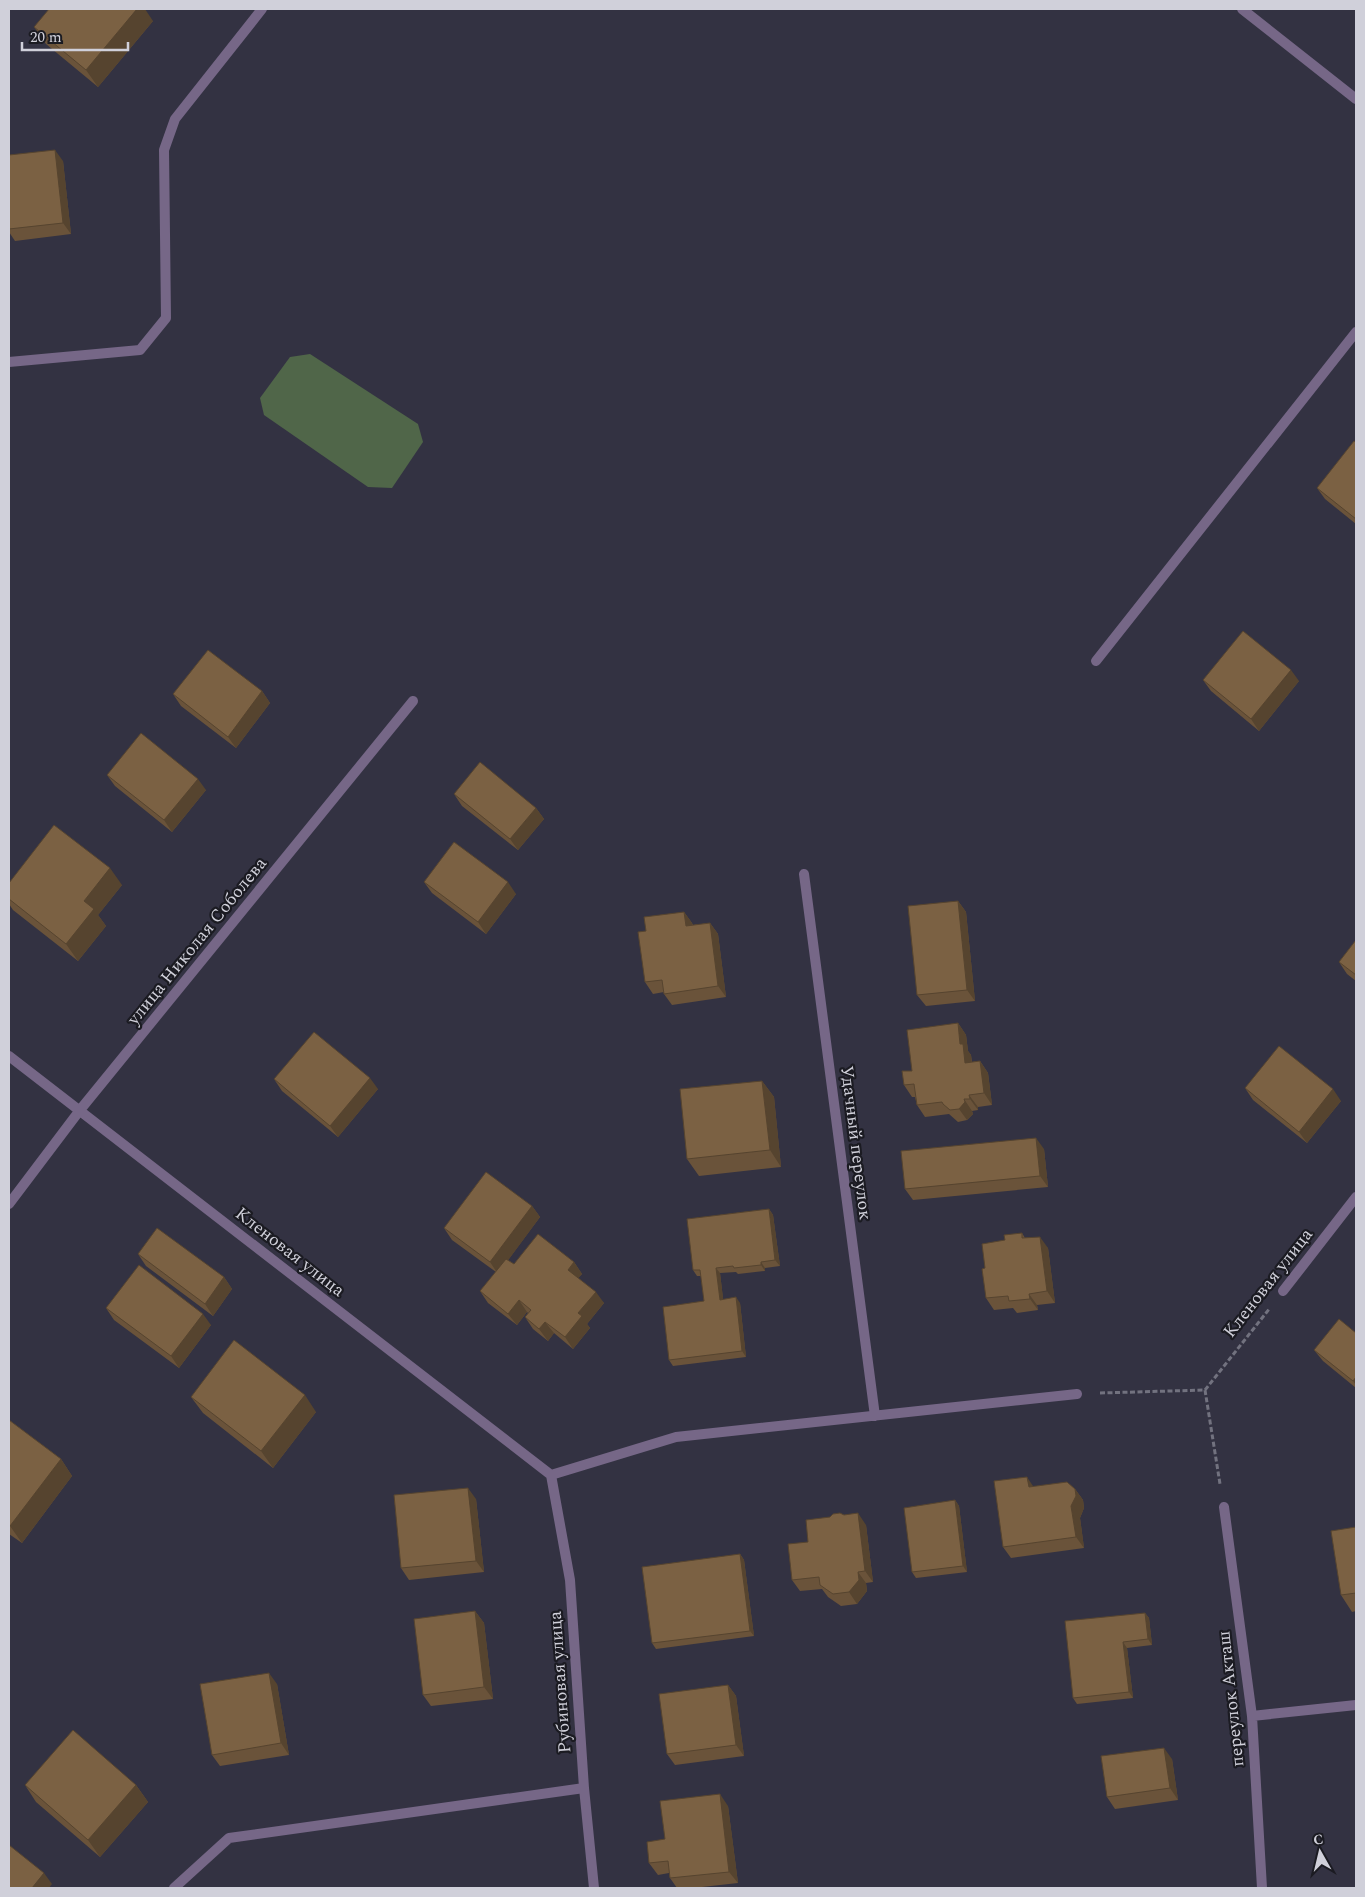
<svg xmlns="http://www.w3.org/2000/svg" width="1365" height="1897" viewBox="0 0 1365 1897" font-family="Spectral,serif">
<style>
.green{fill:#506649}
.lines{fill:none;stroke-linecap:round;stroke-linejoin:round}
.path{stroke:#72727f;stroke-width:3;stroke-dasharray:5 2.5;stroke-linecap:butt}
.service{stroke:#766787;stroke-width:10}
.minor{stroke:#766787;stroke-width:10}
.wall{fill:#6a533a}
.shaded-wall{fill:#56442f}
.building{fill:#7b6143;stroke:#56442f}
.labels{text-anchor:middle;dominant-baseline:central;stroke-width:4.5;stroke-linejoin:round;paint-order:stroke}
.street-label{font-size:18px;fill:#d0d0da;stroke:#1b1b22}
</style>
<rect width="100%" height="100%" fill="#333242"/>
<path class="green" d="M310,354L418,424L423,442L392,488L368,487L264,415L260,398L290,357Z"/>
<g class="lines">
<path class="path" d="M1205,1390L1270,1308
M1100,1393L1205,1390L1220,1484"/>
<path class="service" d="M1096,661L1356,332"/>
<path class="minor" d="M1242,9L1356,99
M9,362L140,350L166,318L164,150L175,119L262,9
M804,874L875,1416
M9,1056L551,1475
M9,1204L80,1110L413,701
M1283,1291L1356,1197
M551,1475L676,1437L1077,1394
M551,1475L570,1580L584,1788L594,1888
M1224,1507L1252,1716L1262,1888
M1252,1716L1356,1705
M174,1888L229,1838L584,1788"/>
</g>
<path class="wall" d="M153,21L98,87L46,44L34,27Z
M9,155L63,161L71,234L15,241L9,232Z
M1356,442V524L1325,499L1317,488Z
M1203,680L1299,681L1259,731L1211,691Z
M262,691L270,703L236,748L181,706L173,694Z
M107,775L206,790L172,832L115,786Z
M454,794L536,808L544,819L518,850L462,806Z
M424,882L516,894L486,934L432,893Z
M9,883L122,885L98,915L106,926L78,961L13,910L9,904Z
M958,901L966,912L975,1001L926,1006L917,995Z
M684,912L692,923L693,925L710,923L718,934L726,997L672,1005L664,994V992L653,994L645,982L646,931Z
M1356,940V981L1347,974L1339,962Z
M958,1023L966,1035L968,1051L971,1055L972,1062L980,1061L988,1073L992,1105L978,1107V1110L972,1111L973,1114L967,1120L958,1122L949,1114L925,1117L917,1105L915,1097H912L904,1085L912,1071Z
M274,1079L378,1089L338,1137L282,1091Z
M762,1081L774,1097L781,1167L699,1176L687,1159Z
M1245,1088L1341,1101L1307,1143L1253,1100Z
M1044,1149L1048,1187L913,1200L905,1189Z
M532,1206L540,1217L508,1260L514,1264L574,1262L582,1274L578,1278L604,1303L587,1324L590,1328L573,1349L554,1333L548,1341L533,1329L525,1317L528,1313L527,1312L517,1325L488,1303L480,1291L496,1272L452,1240L444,1228Z
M769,1209L773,1215L780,1266L765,1268V1271L738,1274L736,1272L720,1273L723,1299L740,1303L746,1357L673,1366L669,1360L704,1301L701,1276H697L693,1270Z
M1022,1233L1025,1238L1048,1248L1055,1303L1037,1305L1038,1310L1017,1313L1013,1308L994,1310L986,1298L985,1268L1005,1240Z
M138,1254L224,1277L232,1289L213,1316L146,1266Z
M106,1308L211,1325L179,1368L114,1320Z
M1356,1333V1388L1323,1361L1314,1350Z
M191,1397L316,1412L273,1468L203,1413Z
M9,1420L61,1459L72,1476L22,1543L9,1534Z
M1034,1486L1075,1489L1083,1500L1084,1508L1080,1518L1084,1548L1011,1558L1003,1547Z
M476,1499L484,1572L409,1580L401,1568Z
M955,1500L959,1506L967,1572L916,1578L912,1572Z
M866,1525L873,1582L866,1583L867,1591L857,1604L841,1606L828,1597L822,1589L800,1591L792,1580L808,1542Z
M1356,1527V1611L1352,1612L1341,1595Z
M740,1554L744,1560L754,1636L656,1649L652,1643Z
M475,1611L484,1623L493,1699L431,1706L423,1695Z
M1145,1613L1149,1618L1152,1645L1127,1648L1133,1698L1077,1704L1073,1698Z
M277,1684L289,1755L220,1766L212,1755Z
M728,1685L736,1696L744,1756L675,1765L667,1754Z
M1172,1759L1178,1800L1115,1809L1107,1797Z
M25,1785H136L148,1802L100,1857L36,1802Z
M728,1806L738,1883L693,1888H677L670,1878L669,1873L658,1875L649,1863L665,1839Z"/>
<path class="shaded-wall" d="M137,9H145L153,21L98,87L86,70Z
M55,150L63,161L71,234L63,223Z
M1291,670L1299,681L1259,731L1251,719Z
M262,691L270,703L236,748L228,737Z
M198,779L206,790L172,832L164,820Z
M536,808L544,819L518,850L510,839Z
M110,868L122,885L98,915L106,926L78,961L66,944L84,901Z
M508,882L516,894L486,934L478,922Z
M958,901L966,912L975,1001L967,990Z
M684,912L692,923L694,938L686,926Z
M710,923L718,934L726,997L718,986Z
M958,1023L966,1035L968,1051L971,1055L973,1075L965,1063L960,1044Z
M980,1061L988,1073L992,1105L984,1093Z
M370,1078L378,1089L338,1137L330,1126Z
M762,1081L774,1097L781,1167L770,1150Z
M1333,1089L1341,1101L1307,1143L1299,1132Z
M969,1095L978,1107V1110L970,1099Z
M964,1099L972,1111L973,1114L967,1120L959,1109Z
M1036,1138L1044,1149L1048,1187L1040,1176Z
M532,1206L540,1217L498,1274L490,1262Z
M769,1209L773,1215L780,1266L775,1260Z
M1040,1237L1048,1248L1055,1303L1047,1291Z
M574,1262L582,1274L576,1281L568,1270Z
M761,1262L765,1268V1271L761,1265Z
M716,1268L720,1273L724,1306L720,1300Z
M224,1277L232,1289L213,1316L205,1304Z
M596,1292L604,1303L587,1324L590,1328L573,1349L565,1337L578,1313Z
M1029,1294L1037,1305L1038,1310L1030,1299Z
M736,1297L740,1303L746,1357L742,1351Z
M519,1300L527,1312L517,1325L508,1314Z
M203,1314L211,1325L179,1368L171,1356Z
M545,1322L554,1333L548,1341L539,1329Z
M1356,1377V1385L1353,1381Z
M305,1395L316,1412L273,1468L261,1451Z
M61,1459L72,1476L22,1543L10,1526Z
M1027,1477L1035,1489L1029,1487Z
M468,1488L476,1499L484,1572L476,1561Z
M1075,1489L1083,1500L1084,1508L1080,1518L1084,1548L1076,1537L1071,1506Z
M955,1500L959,1506L967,1572L963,1566Z
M858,1513L866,1525L873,1582L865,1571Z
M740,1554L744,1560L754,1636L750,1631Z
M858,1572L866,1583L867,1591L857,1604L849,1592Z
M475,1611L484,1623L493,1699L484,1687Z
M1145,1613L1149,1618L1152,1645L1148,1639Z
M1123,1642L1127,1648L1133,1698L1129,1692Z
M269,1673L277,1684L289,1755L281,1743Z
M728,1685L736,1696L744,1756L736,1745Z
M1164,1748L1172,1759L1178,1800L1170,1788Z
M136,1785L148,1802L100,1857L88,1840Z
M720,1794L728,1806L738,1883L729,1872Z
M44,1873L52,1884L49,1888H32Z"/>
<path class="building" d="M49,9H137L86,70L34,27Z
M55,150L63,223L9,229V155Z
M1354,441L1356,442V519L1317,488Z
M1243,631L1291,670L1251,719L1203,680Z
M208,650L262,691L228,737L173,694Z
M141,733L198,779L164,820L107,775Z
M480,762L536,808L510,839L454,794Z
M54,825L110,868L84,901L94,909L66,944L9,899V883Z
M454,842L508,882L478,922L424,882Z
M958,901L967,990L917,995L908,906Z
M684,912L686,926L710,923L718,986L664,994L662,980L645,982L638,932L646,931L644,917Z
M1356,940V975L1339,962Z
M958,1023L960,1044H963L965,1063L980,1061L984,1093L969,1095L970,1099H964L965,1102L959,1109L950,1110L943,1104L942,1102L917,1105L914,1084L904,1085L902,1071H912L907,1030Z
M314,1032L370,1078L330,1126L274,1079Z
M1279,1046L1333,1089L1299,1132L1245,1088Z
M762,1081L770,1150L687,1159L680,1089Z
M1036,1138L1040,1176L905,1189L901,1151Z
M486,1172L532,1206L490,1262L444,1228Z
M769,1209L775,1260L761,1262V1265L734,1268L733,1266L716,1268L720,1300L736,1297L742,1351L669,1360L663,1307L704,1301L700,1270H693L687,1219Z
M157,1228L224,1277L205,1304L138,1254Z
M1022,1233V1238L1040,1237L1047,1291L1029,1294L1030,1299L1009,1301L1008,1296L986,1298L982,1269L985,1268L982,1244L1005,1240L1004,1235Z
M538,1234L574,1262L568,1270L596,1292L578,1313L582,1316L565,1337L545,1322L539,1329L525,1317L531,1310L519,1300L508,1314L480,1291L506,1259L514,1264Z
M139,1265L203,1314L171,1356L106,1308Z
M1339,1319L1356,1333V1377L1353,1381L1314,1350Z
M234,1340L305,1395L261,1451L191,1397Z
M9,1420L61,1459L10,1526L9,1525Z
M1027,1477L1029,1487L1067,1482L1075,1489L1076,1496L1071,1506L1076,1537L1003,1547L994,1481Z
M468,1488L476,1561L401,1568L394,1495Z
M955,1500L963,1566L912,1572L904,1508Z
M840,1513L844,1515L858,1513L865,1571L858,1572L859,1580L849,1592L833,1594L820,1585L819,1577L792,1580L788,1544L808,1542L806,1520L830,1517L833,1514Z
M1356,1527V1593L1341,1595L1331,1531Z
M740,1554L750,1631L652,1643L642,1567Z
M475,1611L484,1687L423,1695L414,1619Z
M1145,1613L1148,1639L1123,1642L1129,1692L1073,1698L1065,1621Z
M269,1673L281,1743L212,1755L200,1684Z
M728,1685L736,1745L667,1754L659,1694Z
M73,1730L136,1785L88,1840L25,1785Z
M1164,1748L1170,1788L1107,1797L1101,1756Z
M720,1794L729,1872L670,1878L668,1861L649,1863L647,1842L665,1839L660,1801Z
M9,1845L44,1873L32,1888H9Z"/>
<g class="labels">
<g class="street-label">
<text transform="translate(197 941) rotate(-51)">улица Николая Соболева</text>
<text transform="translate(856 1143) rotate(83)">Удачный переулок</text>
<text transform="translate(290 1252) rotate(38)">Кленовая улица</text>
<text transform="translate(1268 1283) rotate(-52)">Кленовая улица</text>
<text transform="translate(560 1682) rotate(-94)">Рубиновая улица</text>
<text transform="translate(1231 1699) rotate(-96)">переулок Акташ</text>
</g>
</g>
<rect width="1365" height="1897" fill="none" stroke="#d0d0da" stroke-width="20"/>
<g transform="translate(1320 1852) rotate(352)" stroke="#1b1b22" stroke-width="4" paint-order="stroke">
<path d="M0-4L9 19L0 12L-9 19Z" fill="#d0d0da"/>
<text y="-8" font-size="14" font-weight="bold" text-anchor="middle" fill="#d0d0da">С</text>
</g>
<path d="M22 42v8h106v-8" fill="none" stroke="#d0d0da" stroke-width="2.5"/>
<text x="30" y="42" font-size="15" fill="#d0d0da" stroke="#1b1b22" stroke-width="4" paint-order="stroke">20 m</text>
</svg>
